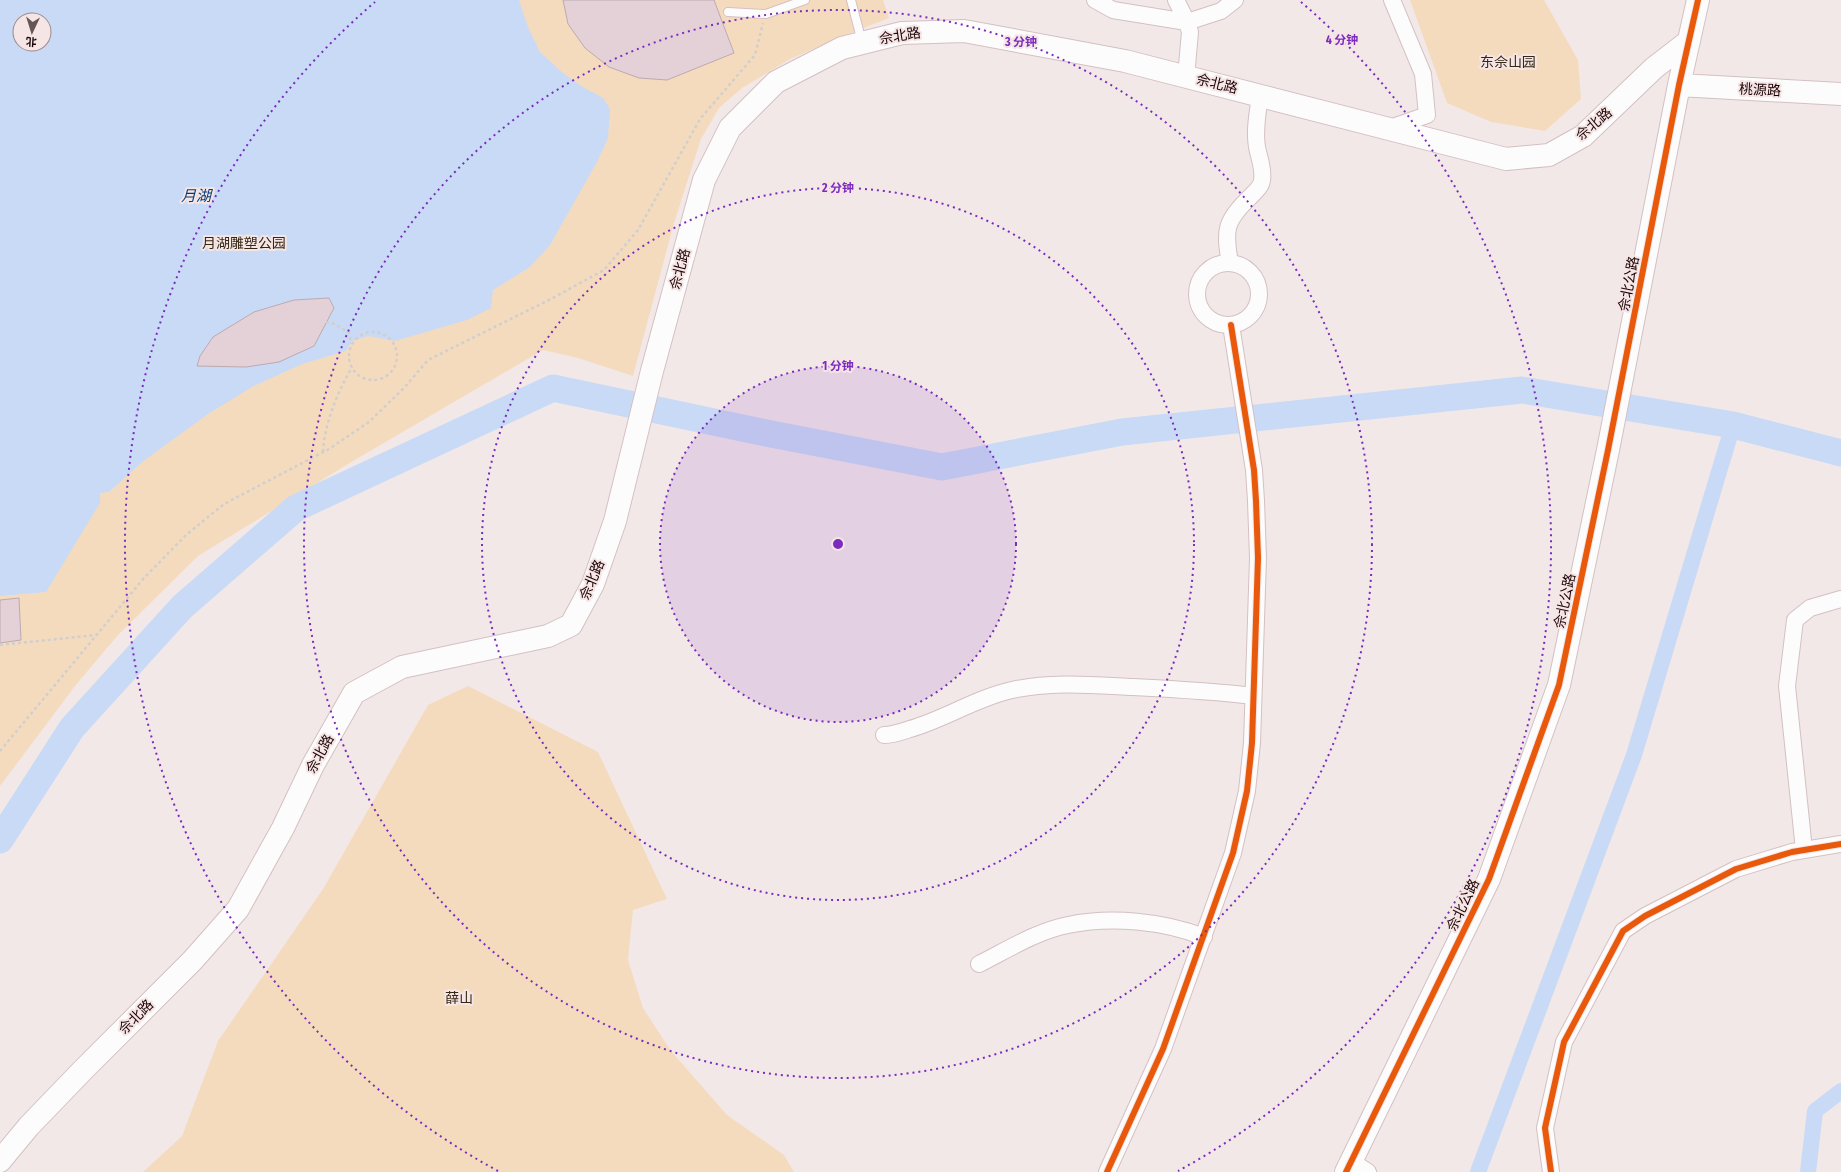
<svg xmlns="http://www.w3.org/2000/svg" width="1841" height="1172" viewBox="0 0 1841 1172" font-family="'Fira Sans Condensed','Noto Sans SC',sans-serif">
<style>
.green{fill:#f5dbbe;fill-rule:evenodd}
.water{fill:#c8daf5;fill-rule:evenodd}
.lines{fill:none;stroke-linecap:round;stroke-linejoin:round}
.canal{stroke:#c8daf5;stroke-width:16}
.river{stroke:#c8daf5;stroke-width:27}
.building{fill:#e4d1d7;stroke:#bcaab0}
.lane-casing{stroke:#d4c0c2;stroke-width:10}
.street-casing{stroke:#d4c0c2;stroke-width:18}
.secondary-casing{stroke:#d4c0c2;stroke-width:24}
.path{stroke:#d1cece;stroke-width:2.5;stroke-dasharray:3 3;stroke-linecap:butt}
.lane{stroke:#fdfcfc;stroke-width:8}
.street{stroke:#fdfcfc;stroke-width:16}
.secondary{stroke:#fdfcfc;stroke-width:22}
.cycleway-casing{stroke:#f5e5e5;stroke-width:8}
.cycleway{stroke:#e8590c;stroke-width:6}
.ring{fill:none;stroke:#7b2cbf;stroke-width:2;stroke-dasharray:2 4}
.labels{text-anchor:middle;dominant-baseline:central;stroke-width:4;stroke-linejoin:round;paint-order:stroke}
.street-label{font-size:14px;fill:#1c0406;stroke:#f5e5e5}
.park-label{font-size:14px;fill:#342713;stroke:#f5e5e5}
.water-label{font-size:15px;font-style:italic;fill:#053c76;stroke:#f5e5e5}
.centre{fill:#7b2cbf;stroke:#f5e5e5;stroke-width:2}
.ring-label{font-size:12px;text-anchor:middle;font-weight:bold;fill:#7b2cbf;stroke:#f5e5e5;stroke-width:4;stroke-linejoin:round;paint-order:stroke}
</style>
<rect width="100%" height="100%" fill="#f2e8e8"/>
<path class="green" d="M0,0H883L889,18L838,38L790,59L742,88L719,108L701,139L674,223L633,376L578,358L543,350L348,464L198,556L118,635L75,686L0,786ZM20,20H44V44H20Z
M1410,0H1544L1578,60L1581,99L1545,131L1491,122L1447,103Z
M468,686L598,752L667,899L633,910L628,960L643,1008L671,1051L727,1115L784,1155L794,1172H143L182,1136L218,1041L323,889L428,705Z"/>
<path class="water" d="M0,0H519L528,27L540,52L563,73L581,86L603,98L610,109L608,138L597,162L550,245L530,267L493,290L491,308L467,320L395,341L368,336L352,341L346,351L302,364L252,387L208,414L142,462L109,492L100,493V503L46,592L0,596ZM20,20H44V44H20Z"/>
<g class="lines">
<path class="canal" d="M1478,1172L1634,755L1733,425
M1808,1172L1815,1111L1841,1091"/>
<path class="river" d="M0,840L72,728L182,607L296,508L553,388L766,433L942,467L1122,432L1522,390L1733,425L1841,453"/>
</g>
<path class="building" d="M563,0H714L734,53L667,80L639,78L609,67L585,48L568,24Z
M329,298L334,308L314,346L279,362L246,367L197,366L200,356L213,337L254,312L294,300Z
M19,598L21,640L0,643V600Z"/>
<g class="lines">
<defs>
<path id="lane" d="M851,0L862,42
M728,12L766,14L805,0"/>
<path id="street" d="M1095,0L1113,10L1187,22L1221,11L1235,0
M1176,0L1187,22L1190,32L1186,77
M1390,128L1427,115L1423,74L1392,0
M1230,263C1224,230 1225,221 1250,197C1254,193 1262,186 1262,180C1264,169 1259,158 1257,147C1254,130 1258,112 1260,95
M1197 294a31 31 0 1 1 62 0a31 31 0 1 1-62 0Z
M884,735C893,735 901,732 910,729C945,719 976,698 1012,690C1051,681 1093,685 1133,687C1173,689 1213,691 1253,696
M1804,850L1787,686L1795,620L1810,608L1841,599
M979,964C1007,950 1037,931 1068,925C1111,916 1163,921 1204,937
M1351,1161L1368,1172
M1107,1172L1163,1049L1233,853L1247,791L1252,743L1258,558L1256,501L1254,470L1231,325
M1551,1172L1545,1128L1564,1042L1623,931L1645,916L1736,869L1792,852L1841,844"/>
<path id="secondary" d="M1679,85L1841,94
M0,1161L29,1126L82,1071L192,961L238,909L283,828L313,765L354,693L402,667L548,636L571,625L593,584L615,521L652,371L704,180L730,128L776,82L842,48L902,33L964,31L1125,61L1506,159L1549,155L1583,136L1654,68L1689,41
M1346,1172L1489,879L1559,685L1608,450L1679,85L1698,0"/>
</defs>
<use href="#lane" class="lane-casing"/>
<use href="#street" class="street-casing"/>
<use href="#secondary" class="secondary-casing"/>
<path class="path" d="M326,322L335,324L349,333L351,344
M349 356a24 24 0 1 1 48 0a24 24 0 1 1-48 0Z
M323,452C325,421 337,394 352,367
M0,645L96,635
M0,751L144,578L186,535L224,504L329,449L369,422L403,389L428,360L551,299L604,270L638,230L700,119L755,55L763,23"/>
<use href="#lane" class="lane"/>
<use href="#street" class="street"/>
<use href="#secondary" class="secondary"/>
<defs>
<path id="cycleway" d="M1107,1172L1163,1049L1233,853L1247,791L1252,743L1258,558L1256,501L1254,470L1231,325
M1346,1172L1489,879L1559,685L1608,450L1679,85L1698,0
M1551,1172L1545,1128L1564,1042L1623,931L1645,916L1736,869L1792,852L1841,844"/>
</defs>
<use href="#cycleway" class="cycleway-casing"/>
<use href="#cycleway" class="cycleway"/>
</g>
<circle cx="838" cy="544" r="178" fill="#7b2cbf" fill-opacity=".12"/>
<g class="ring">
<circle cx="838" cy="544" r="178"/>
<circle cx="838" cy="544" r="356"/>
<circle cx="838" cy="544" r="534"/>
<path d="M498 1171A713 713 0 0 1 375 2M1301 2A713 713 0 0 1 1178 1171"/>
</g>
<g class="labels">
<g class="street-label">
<text transform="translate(900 36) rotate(-9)">佘北路</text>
<text transform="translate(1217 84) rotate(14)">佘北路</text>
<text transform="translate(1760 90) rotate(3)">桃源路</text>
<text transform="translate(1594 124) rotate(-40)">佘北路</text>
<text transform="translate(680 269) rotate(-75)">佘北路</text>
<text transform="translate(1629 284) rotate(-79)">佘北公路</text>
<text transform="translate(592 580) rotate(-67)">佘北路</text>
<text transform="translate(1565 601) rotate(-78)">佘北公路</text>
<text transform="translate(320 754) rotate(-61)">佘北路</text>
<text transform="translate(1463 905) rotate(-64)">佘北公路</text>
<text transform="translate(136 1017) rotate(-45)">佘北路</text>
</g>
<g class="park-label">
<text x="1508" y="62">东佘山园</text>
<text x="244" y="243">月湖雕塑公园</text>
<text x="459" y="998">薛山</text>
</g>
<g class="water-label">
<text x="196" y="196">月湖</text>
</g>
</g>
<circle cx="838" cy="544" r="6" class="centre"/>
<g class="ring-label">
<text x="1342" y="44">4 分钟</text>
<text x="1021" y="46">3 分钟</text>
<text x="838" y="192">2 分钟</text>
<text x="838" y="370">1 分钟</text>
</g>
<g transform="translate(32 32) rotate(184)"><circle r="19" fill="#f5e5e5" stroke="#9e8b8c"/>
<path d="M0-3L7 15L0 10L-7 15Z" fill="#675455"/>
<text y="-6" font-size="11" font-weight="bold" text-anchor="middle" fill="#1c0406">北</text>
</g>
</svg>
